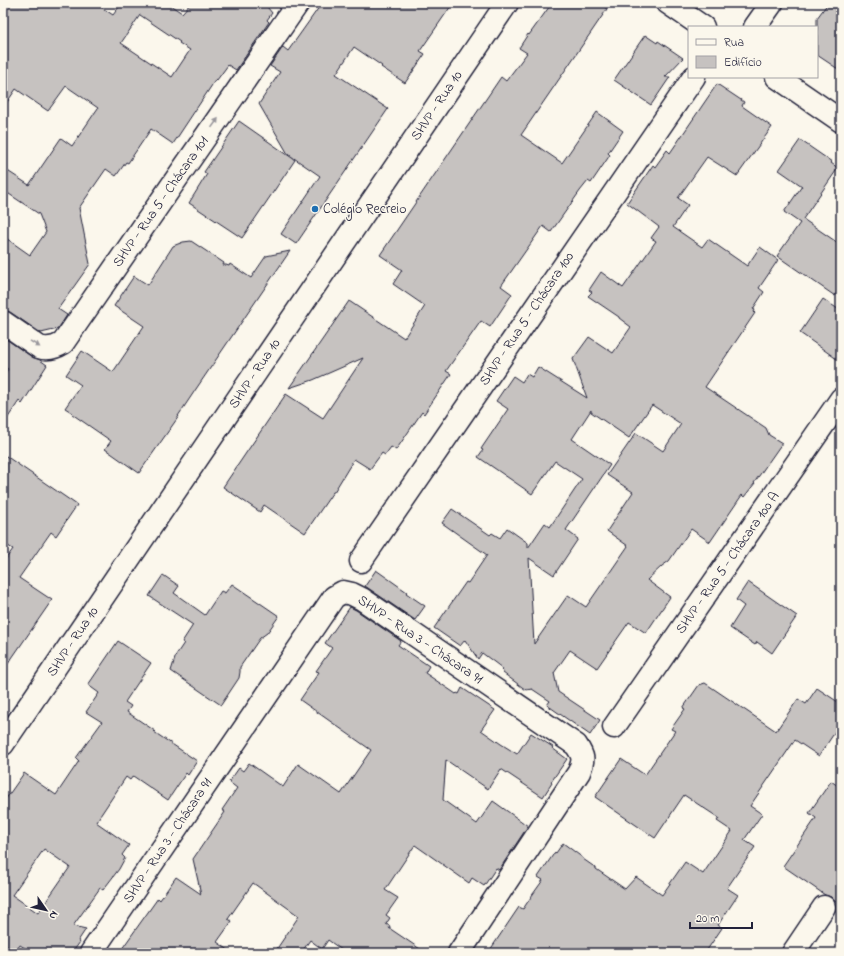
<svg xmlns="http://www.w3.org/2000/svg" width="844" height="956" viewBox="0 0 844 956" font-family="'Indie Flower',sans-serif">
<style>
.building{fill:#c6c2c0;stroke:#22223b;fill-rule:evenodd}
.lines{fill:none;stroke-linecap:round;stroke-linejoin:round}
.minor-casing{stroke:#22223b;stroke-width:25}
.minor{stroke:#fbf7ec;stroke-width:22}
.oneway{fill:#99979c}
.poi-dot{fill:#1f6fb2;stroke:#fbf7ec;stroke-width:1.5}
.labels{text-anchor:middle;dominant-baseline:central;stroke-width:3;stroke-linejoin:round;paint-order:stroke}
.street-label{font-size:14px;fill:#22223b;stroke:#fbf7ec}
.poi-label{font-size:14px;fill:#22223b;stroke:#fbf7ec;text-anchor:start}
</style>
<rect width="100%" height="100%" fill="#fbf7ec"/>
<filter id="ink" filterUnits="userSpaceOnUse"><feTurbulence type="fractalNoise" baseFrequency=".025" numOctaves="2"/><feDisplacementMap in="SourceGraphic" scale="8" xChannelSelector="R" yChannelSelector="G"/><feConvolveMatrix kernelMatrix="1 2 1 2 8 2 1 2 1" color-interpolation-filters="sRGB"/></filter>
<g filter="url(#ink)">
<path class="building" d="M3,3H95L113,15L122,3H167L182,13L191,3H264L272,13L267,20L269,22L236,70L228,65L217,80L216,79L173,144L151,129L128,163L126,162L116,176L106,169L79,208L90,264L58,309L67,315L58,329L41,333L10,312L3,310V236L30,255L46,232L39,214L3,190V168L29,185L61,138L72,146L98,108L66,86L48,111L16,89L3,108ZM140,15L180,42L179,43L190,50L172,77L121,43Z
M322,3H453L420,51L425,54L405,83L381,67L382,66L354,47L336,74L388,109L296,244L281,234L320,176L288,154L259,104L280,72L270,66L283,47L288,51Z
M552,3H599L607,9L521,135L562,163L597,112L623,131L608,153L610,155L591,183L588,181L580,191L551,232L543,226L501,286L512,294L490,327L481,321L446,371L451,374L424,414L422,412L396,450L391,447L385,455L382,453L370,469L354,459L334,492H333L305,533L264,505L260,512L223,487L286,394L323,418L363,358L313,380L289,388L349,301L404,338L425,306L393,284L402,270L380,255L501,77L506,81L527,53L519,48L528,34L529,35Z
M828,3H841V71L817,55V18Z
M645,35L657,43L658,41L683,58L665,77H670L651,105L614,80Z
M717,84L744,102L742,106L772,127L737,176L707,157L678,198L688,205L673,227L702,247L708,239L747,266L760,247L778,260L759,288L764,292L753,309L755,310L754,312L755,313L705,387L766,428L769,435L782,443L754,483H755L744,497L742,495L710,542L691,529L669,561L662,566L647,580L670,597L646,633L629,622L597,668L570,650L554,673L558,692L600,720L590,735L547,705L550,701L532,689L526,690L503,673L502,668L482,653L478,659L465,640L460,646L434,628L466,582L468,583L487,555L442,523L452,509L490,535L492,533L500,538L507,528L528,543V548L545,523L550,527L582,479L555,461L532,494L478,457L483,450L481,449L508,409L496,401L513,376L522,382L527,374L532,377L538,367L587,398L573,359L589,337L613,353L631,327L619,318V317L588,296L592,292L589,290L601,272L623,288L656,241L651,238L659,227L627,203L653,165L655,167L667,150L670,153ZM652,405L681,424L663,451L636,433L607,475L633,492L607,531L628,546L586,607L568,595L534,644L529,558L554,575L578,539L566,530L610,465L572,439L591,410V412L629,438Z
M239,121L295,160L242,238L189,203L207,174L204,172Z
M800,140L832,162L831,163L838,168L803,219L841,245V286L835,296L777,256L800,223L784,212L802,186L779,170Z
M191,241L224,263L223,265H226L229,266L230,264L251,278L266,256L290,251L196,389L178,416H179L139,473L105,449L111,441L72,414L73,413L65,408L81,385L66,375L82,351L113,372L144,326L114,306L134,276L148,285L173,246L183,242Z
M823,299L841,311V362L800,333Z
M3,337L32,357L40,360L47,365L22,404L19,401L3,425V377L8,369L3,365Z
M3,454L77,505L56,536L51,532L19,578L52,600L3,671V563L13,549L3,543Z
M376,570L407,592L406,593L425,606L415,620L365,586Z
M163,575L179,586L174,593L205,615L221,591L225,593L232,584L279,616L267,633L260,638L240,667V672L239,678L221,705L171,671L176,655L184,643L182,642L193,625L149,596Z
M748,582L797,616L772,653L757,642L755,645L730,628L744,606L736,600Z
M350,607L356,610L401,641L398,645L429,666L425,673L456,694L457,693L459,694L462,688L495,710L481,730L501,744L517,754L531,733L553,747L552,748L567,759L551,782L552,783L543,797L501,769L488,789L446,760L443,800L477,824L493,801L528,826L499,870L496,868L484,886L472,878L469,883L415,845L385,890L398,898L386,915L390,918L386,924L390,926L389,928L426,953H346L328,940L322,949L310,940L301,953H274L299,916L253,883L228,919L232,921L217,942L233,953H119L158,898L160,900L176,877L201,894L193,859L225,812L222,810L237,788L229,782L239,768L243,771L249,763L283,787L298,764L341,794L371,750L300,700L319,672L316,671L332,648L325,643Z
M118,641L151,663L125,702L131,706L127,712L155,731L154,732L197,761L188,775L186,773L168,800L133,776L130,780L126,777L96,822L129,845L122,855L125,858L119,869L103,890L100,888L73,926L86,929L78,941L80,942L72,953H33L20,945L15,952L3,944V803L24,773L56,795L79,761L76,758L102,722L86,712L99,693L88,685ZM44,849L70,867L38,913L12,895Z
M705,683L776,731L798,699L806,704L817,688L841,704V723L819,756L795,740L750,806L762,814L744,840L755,847L727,888L738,895L718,925L722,928L705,953H488L519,907L523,909L533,894L543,880L538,877L555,852L556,853L563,843L583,858V859L596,868V869L625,889L636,877L662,895L685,862L703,874L732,831L717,821L719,818L684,795L655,838L595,797L621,759L645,775L675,731L671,729L685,709L683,708L699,685Z
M831,781L841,788V905L835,901L831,897L825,895L783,866L816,818L809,813Z"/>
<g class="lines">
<defs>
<path id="minor" d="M668,3L703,27
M755,27L772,3
M777,77L841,121
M3,322L39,347C48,350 55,348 63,343L298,3
M361,561L694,77
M614,727L841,399
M3,744L507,3
M91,953L334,597L343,592L352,594L362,599L576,745C584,757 584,759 579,772L459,953
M793,953L824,907"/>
</defs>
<use href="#minor" class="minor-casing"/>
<use href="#minor" class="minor"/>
</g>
<defs><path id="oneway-solid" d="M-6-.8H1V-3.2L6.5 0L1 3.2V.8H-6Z"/></defs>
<g class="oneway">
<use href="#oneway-solid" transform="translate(215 123) rotate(-55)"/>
<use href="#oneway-solid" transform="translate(35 344) rotate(32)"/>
</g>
</g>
<circle class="poi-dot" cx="315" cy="209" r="4"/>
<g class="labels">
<g class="street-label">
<text transform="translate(437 106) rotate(-56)">SHVP - Rua 10</text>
<text transform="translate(161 202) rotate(-55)">SHVP - Rua 5 - Chácara 101</text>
<text transform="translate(527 319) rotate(-56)">SHVP - Rua 5 - Chácara 100</text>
<text transform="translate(255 374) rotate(-56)">SHVP - Rua 10</text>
<text transform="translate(728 563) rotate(-55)">SHVP - Rua 5 - Chácara 100 A</text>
<text transform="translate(420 640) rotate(34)">SHVP - Rua 3 - Chácara 91</text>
<text transform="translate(73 642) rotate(-56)">SHVP - Rua 10</text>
<text transform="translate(168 841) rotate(-56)">SHVP - Rua 3 - Chácara 91</text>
</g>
<g class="poi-label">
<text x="323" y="209">Colégio Recreio</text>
</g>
</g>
<rect width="844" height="956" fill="none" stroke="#fbf7ec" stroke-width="16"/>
<rect x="8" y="8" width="828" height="940" fill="none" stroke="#22223b" stroke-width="1.5" filter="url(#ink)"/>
<rect x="688" y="26" width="130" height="52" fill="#fbf7ec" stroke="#a4a2a5"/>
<rect x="696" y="39" width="20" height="6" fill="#fbf7ec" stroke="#a4a2a5"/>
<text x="724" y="46" font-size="12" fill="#22223b">Rua</text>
<rect x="696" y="56" width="20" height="12" fill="#c6c2c0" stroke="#a4a2a5"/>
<text x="724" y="66" font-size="12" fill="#22223b">Edifício</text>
<g transform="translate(46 910) rotate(124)" stroke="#fbf7ec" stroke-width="3" paint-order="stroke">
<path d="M0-3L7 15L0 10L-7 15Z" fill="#22223b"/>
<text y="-6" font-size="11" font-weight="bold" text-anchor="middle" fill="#22223b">N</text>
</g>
<path d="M690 922v6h62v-6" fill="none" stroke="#22223b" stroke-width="2"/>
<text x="696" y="922" font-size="12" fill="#22223b" stroke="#fbf7ec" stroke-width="3" paint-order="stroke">20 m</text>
</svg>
